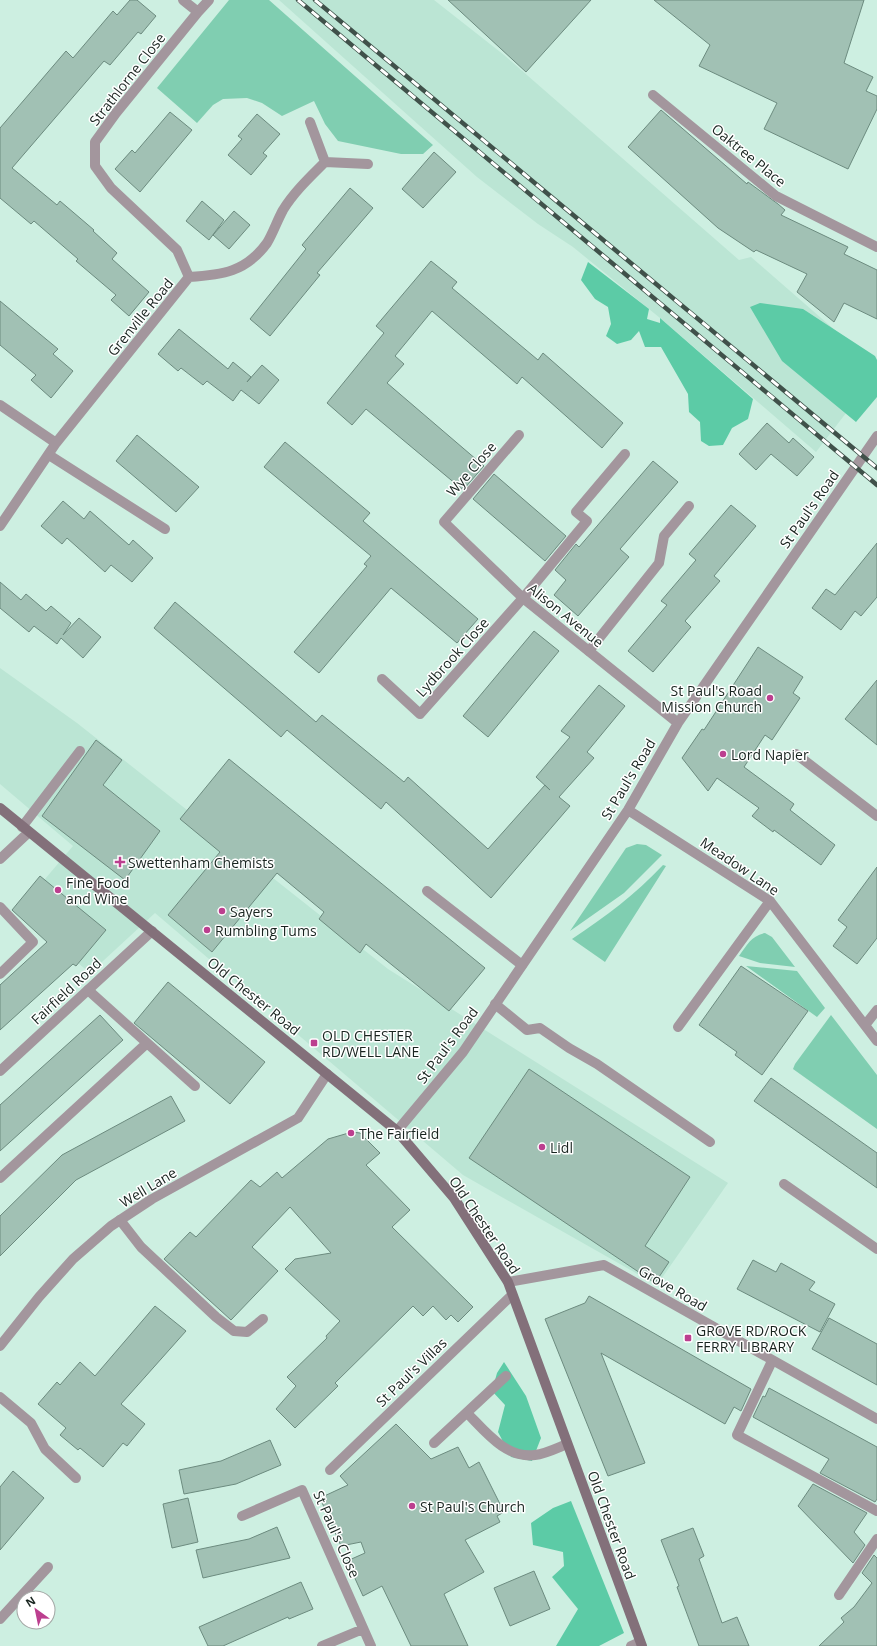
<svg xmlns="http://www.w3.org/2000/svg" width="877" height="1646" viewBox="0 0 877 1646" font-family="'Open Sans',sans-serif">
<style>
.built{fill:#bbe5d4}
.green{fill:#80ceb1}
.forest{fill:#5ccba6}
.building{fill:#a1c1b4;stroke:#6c8b7f}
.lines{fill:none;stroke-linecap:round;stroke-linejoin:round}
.service{stroke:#a3969d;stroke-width:10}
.minor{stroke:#a3969d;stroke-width:10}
.secondary{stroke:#83707a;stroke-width:10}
.rail-casing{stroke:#40514a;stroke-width:4.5}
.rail{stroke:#fff;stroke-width:3;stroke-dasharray:9;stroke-linecap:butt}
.poi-dot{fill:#bc3f8f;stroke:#fff;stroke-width:1.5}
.labels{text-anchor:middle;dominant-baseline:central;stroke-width:3;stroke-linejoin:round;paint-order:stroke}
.street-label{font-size:14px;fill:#18241f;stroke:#fff}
.poi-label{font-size:14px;fill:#18241f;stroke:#fff;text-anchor:start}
</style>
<rect width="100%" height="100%" fill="#cdefe1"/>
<path class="built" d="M279,0H434L504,55L739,260L751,257L836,331L877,363L873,378L816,452L660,318L573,247L538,224L477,177Z
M0,668L77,723L388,969L728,1183L657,1285L463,1175L155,913L90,973L17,912L73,846L0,784Z"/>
<path class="green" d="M229,0H269L433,145L423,154H401L338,141L325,124L314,101L282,116L262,103L247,98L223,99L213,105L197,123L157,88Z
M637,844L646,845L662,855L624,893L570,931L626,848Z
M663,865L666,866L605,962L572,939C606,916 635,895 663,865Z
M765,933L772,937L795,967L760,963L739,956C747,945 751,936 765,933Z
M746,966L797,971L825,1008L817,1017Z
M831,1015L877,1075V1129L793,1069L795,1064Z"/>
<path class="forest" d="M588,262L649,309L647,319L660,323V318L753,399L748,419L732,428L723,445L709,446L701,441L700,422L689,412L688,394L661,347H645L639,331L631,340L617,344L606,336L611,324L608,307L595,299L581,280Z
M760,303L803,309L875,356L877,360V397L856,422L782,361L750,307Z
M504,1362L526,1396L541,1438L532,1461L511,1457L498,1432L505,1405L492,1391L497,1373Z
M571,1501L624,1633L599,1646H556L578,1609L552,1577L564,1566L563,1552L533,1545L531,1523L553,1508Z"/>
<path class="building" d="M130,0H137L156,16L141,34L138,32L110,65L104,61L12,168L57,205L60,201L94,230L93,231L117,253L112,259L149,292L129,316L111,300L116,295L76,261L78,259L34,221L31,224L0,198V128L66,51L73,58L113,11L117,15Z
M448,0H591L526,72Z
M654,0H864L844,63L873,77L866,91L877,96V109L848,169L764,129L777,103L699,66L710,45Z
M661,110L747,184L748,182L778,204L785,210L781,215L848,247L844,254L877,270V319L844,303L834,322L797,292L807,274L756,250L754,252L718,228L628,147Z
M170,112L192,130L140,192L115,169L132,150L135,153Z
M257,114L280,134L263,153L267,156L251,175L228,155L242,139L238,136Z
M434,152L456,172L423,208L402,189Z
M350,188L373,208L317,273L320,275L270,336L250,319L306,249L302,245Z
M202,201L224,220L209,240L186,221Z
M234,211L250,225L229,249L213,235Z
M431,261L457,282L452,288L538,360L543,353L623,423L602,448L522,377L517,384L432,311L395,356L404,364L387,383L484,466L463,490L366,409L352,425L327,403L384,333L376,326Z
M0,301L58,349L53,354L73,371L51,398L31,380L36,375L0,345Z
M179,329L228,369L233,362L251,377L247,382L262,365L279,380L259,404L241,390L233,401L207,381L203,385L181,368L178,371L158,354Z
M767,423L789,443L793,438L814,457L797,476L771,454L756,470L739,454Z
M137,435L199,487L176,512L116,461Z
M285,442L370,513L363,521L478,619L457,643L391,588L319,673L294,652L367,566L364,564L371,556L264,467Z
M653,461L678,482L620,549L629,557L578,616L554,595L566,580L555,570L576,544L579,547Z
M494,474L566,536L545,561L473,499Z
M63,501L84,519L90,511L129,545L133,540L153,558L132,582L111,565L105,572L67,538L62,544L41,526Z
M731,505L756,526L714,576L720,581L685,621L691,627L653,672L628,651L667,605L661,601L696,560L689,554Z
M877,543V597L861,616L855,611L841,630L812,608L826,589L835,595Z
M0,582L21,600L26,594L46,611L51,606L71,623L63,635L79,618L101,637L83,658L61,638L57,644L34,626L29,632L0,608Z
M175,602L316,722L322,715L404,782L408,777L488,849L545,785L550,790L536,777L570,737L561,731L599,685L625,706L587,752L594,758L559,797L570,806L491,898L386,802L381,809L287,730L281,737L154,628Z
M534,631L559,651L488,737L463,716Z
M758,647L803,677L793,693L800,698L772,740L765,735L744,767L794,804L790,810L835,845L821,865L774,830L773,832L752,816L759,808L717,778L708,791L682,758L702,729L704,730Z
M877,680V745L845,719Z
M96,740L122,760L103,785L160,831L125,880L42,816Z
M229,759L485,968L449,1011L366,944L360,953L319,919L324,912L277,873L212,952L168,915L220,852L180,819Z
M877,867V938L857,964L833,946L847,927L838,920Z
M40,876L106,930L76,966L73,964L0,1030V985L47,942L12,910Z
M741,966L808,1011L762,1075L735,1055L737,1052L699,1025Z
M168,982L265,1062L230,1104L134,1023Z
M100,1015L123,1040L0,1151V1105Z
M529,1069L690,1177L645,1246L669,1262L655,1283L469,1158Z
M771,1078L877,1153V1188L754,1101Z
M171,1096L185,1121L76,1180L0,1256V1216L62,1155Z
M352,1132L360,1133L380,1153L366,1165L410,1210L392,1227L473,1307L458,1322L451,1315L446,1320L433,1306L423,1316L413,1306L335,1383L338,1386L295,1428L276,1409L296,1386L287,1377L327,1338L326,1336L340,1321L285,1269L295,1259L331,1253L290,1207L252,1247L278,1271L231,1320L164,1259L190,1232L196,1237L251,1180L260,1187L277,1172L282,1178L328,1139Z
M753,1260L776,1272L781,1263L815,1282L809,1290L835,1304L820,1332L737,1289Z
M589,1296L751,1389L741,1411L734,1407L725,1424L601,1353L645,1463L608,1476L545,1319L585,1303Z
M155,1306L186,1331L121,1404L145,1424L127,1446L123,1443L103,1467L80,1448L78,1450L60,1435L66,1428L38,1404L57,1382L60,1385L80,1362L95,1376Z
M829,1318L877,1344V1385L812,1349Z
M769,1388L877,1447V1499L875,1502L820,1473L829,1459L753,1417L763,1396L765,1397Z
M396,1424L431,1459L458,1447L469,1468L479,1462L504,1512L497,1516L500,1522L465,1540L484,1572L444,1594L468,1646H411L382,1586L363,1596L347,1561L365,1553L361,1542L341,1546L320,1498L348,1485L340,1476Z
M270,1440L281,1465L236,1484L184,1494L179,1470L221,1461Z
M13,1471L44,1498L0,1550V1487Z
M813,1484L867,1513L854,1532L865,1545L853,1563L798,1506Z
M188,1498L198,1542L172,1548L163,1504Z
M277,1527L290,1558L203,1578L196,1550L249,1539Z
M693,1528L704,1556L699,1559L722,1623L737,1617L749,1646H699L677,1587L679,1586L661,1540Z
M874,1555L877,1558V1646H819L844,1622L841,1618L854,1607L872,1583L862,1573Z
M534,1571L550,1609L510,1626L494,1588Z
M301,1582L313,1609L289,1619L288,1617L223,1646H208L199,1627Z"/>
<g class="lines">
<path class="service" d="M653,95L776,196L877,247
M49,455L165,529
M523,598L587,521L576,512L625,454
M589,651L659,563L664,536L689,506
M22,827L80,751
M427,891L522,965
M0,907L33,942L0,974
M88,990L195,1086
M495,1004L527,1030L540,1028L569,1048L597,1064L710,1142
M678,1027L770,901
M0,1178L146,1044
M784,1184L877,1249
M120,1220L141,1247L216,1317L234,1331L247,1332L263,1319
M772,1361L737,1435L877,1511
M0,1397L31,1423L45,1449L76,1478
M467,1413C485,1431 506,1459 535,1455C545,1454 557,1448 567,1444
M434,1443L506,1376
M839,1595L877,1539"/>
<path class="minor" d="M183,0L198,12L116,113L95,142V166L111,188L177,250L189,277
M198,12L209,0
M310,122L325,162L368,164
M0,405L56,443
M519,435L444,522L523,598L678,723
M0,526L56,443L189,277C222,275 246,272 267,243C273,233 277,221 283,210C294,192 310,177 325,162
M382,679L420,714L523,598
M796,754L877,816
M628,810L770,901L877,1041
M0,859L29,832
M866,1024L877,1010
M0,1071L152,931
M397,1131L463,1052L628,810L678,723L877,436
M508,1282L604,1265L877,1419
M0,1346L39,1297L73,1259L111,1226L152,1199L298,1118L327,1074
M330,1470L512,1295
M242,1516L302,1490L371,1646
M0,1619L48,1567
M322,1646L363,1629
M631,1646L640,1642"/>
<path class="secondary" d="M0,808L397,1131L454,1198L508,1282L642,1646"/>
<defs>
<path id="rail" d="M298,0L877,485
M315,0L877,468"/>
</defs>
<use href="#rail" class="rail-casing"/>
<use href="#rail" class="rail"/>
</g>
<g class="poi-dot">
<circle cx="770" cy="698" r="4"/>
<circle cx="723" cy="754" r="4"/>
<path d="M118 856h4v4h4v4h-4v4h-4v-4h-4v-4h4z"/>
<circle cx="58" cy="890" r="4"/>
<circle cx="222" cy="911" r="4"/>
<circle cx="207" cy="930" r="4"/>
<rect x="310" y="1039" width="8" height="8" rx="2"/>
<circle cx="351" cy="1133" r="4"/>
<circle cx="542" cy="1147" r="4"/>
<rect x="684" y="1334" width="8" height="8" rx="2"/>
<circle cx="412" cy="1506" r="4"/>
</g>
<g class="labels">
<g class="street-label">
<text transform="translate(127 79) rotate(-52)">Strathlorne Close</text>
<text transform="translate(749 155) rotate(39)">Oaktree Place</text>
<text transform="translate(140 317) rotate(-51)">Grenville Road</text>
<text transform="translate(471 469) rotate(-49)">Wye Close</text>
<text transform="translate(809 509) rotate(-55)">St Paul's Road</text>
<text transform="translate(566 615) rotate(39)">Alison Avenue</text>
<text transform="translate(452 657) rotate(-48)">Lydbrook Close</text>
<text transform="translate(628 779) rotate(-59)">St Paul's Road</text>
<text transform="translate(740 866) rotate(34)">Meadow Lane</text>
<text transform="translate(66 991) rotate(-43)">Fairfield Road</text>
<text transform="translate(254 996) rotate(39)">Old Chester Road</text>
<text transform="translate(447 1045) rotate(-53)">St Paul's Road</text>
<text transform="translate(148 1187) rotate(-31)">Well Lane</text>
<text transform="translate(485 1225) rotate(56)">Old Chester Road</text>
<text transform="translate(673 1288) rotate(30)">Grove Road</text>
<text transform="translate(411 1372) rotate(-44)">St Paul's Villas</text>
<text transform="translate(612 1525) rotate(70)">Old Chester Road</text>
<text transform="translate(337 1534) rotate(66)">St Paul's Close</text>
</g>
<g class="poi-label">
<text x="762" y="690" text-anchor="end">St Paul's Road<tspan x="762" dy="16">Mission Church</tspan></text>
<text x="731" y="754">Lord Napier</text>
<text x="128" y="862">Swettenham Chemists</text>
<text x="66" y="882">Fine Food<tspan x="66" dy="16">and Wine</tspan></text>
<text x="230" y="911">Sayers</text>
<text x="215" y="930">Rumbling Tums</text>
<text x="322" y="1035">OLD CHESTER<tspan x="322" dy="16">RD/WELL LANE</tspan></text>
<text x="359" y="1133">The Fairfield</text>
<text x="550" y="1147">Lidl</text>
<text x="696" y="1330">GROVE RD/ROCK<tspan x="696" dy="16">FERRY LIBRARY</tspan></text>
<text x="420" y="1506">St Paul's Church</text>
</g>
</g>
<g transform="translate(36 1610) rotate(327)"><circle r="19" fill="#ffffff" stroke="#a3a7a5"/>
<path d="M0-3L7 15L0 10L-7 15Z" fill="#bc3f8f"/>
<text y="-6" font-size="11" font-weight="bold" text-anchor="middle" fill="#18241f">N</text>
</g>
</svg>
